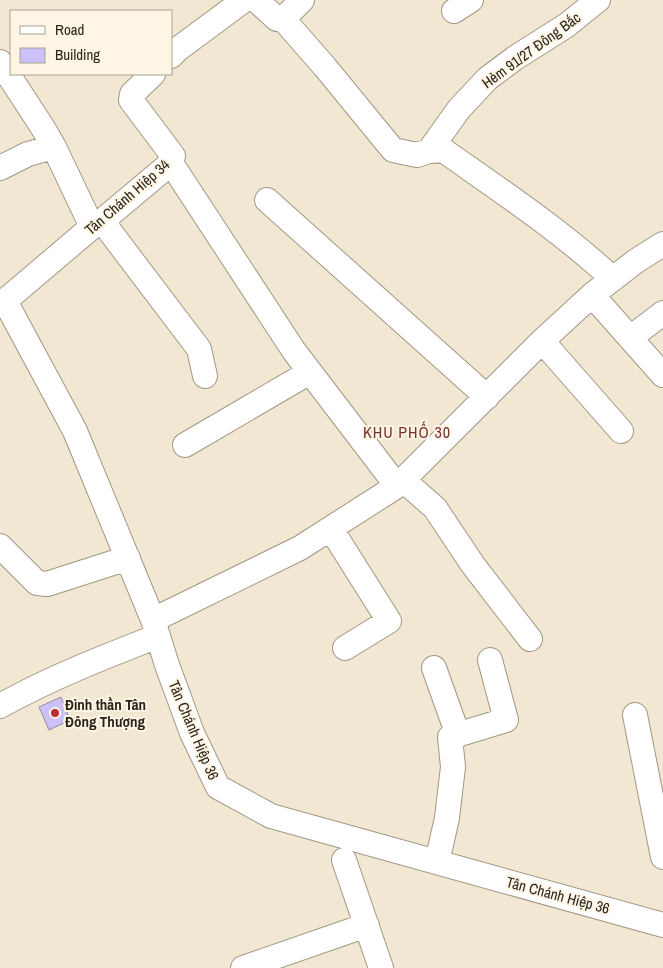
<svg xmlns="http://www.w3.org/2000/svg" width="663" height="968" viewBox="0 0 663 968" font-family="'Archivo Narrow',sans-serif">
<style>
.building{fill:#cbc0f7;stroke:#918da2}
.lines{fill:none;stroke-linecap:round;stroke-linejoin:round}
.minor-casing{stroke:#a29784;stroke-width:26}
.minor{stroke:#fff;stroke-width:24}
.poi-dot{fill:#bb2b38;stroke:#fef5e4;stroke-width:2}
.labels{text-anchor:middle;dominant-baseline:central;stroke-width:4;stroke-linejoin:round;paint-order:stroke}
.street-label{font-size:15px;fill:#28241c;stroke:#fef5e4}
.poi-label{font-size:15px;font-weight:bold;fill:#28241c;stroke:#fef5e4;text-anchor:start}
.neighbourhood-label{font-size:16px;letter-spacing:1px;fill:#7a3234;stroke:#fef5e4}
</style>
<rect width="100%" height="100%" fill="#f2e7d2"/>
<path class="building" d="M61,697L70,720L49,730L39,707Z"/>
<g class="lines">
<defs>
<path id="minor" d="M256,0L277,19H283L302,0
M454,11L471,0
M283,19L325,67L393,150L417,155L429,151L443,150C501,191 560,230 613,279
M171,56L178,49L244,0
M0,62L43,128L54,147L92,227
M429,151L459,109L487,79L515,58L567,25L598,0
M171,163L294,351L397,486
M0,168L28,154L54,147
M267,200L487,397
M102,221L199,349L205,376
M592,295L663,375
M5,301L75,431L153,620L167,665L192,733L218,787L271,816L663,925
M0,305L92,227L102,221L171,163L173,156L131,100L132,94L153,74
M630,338L663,313
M542,341L621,431
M185,445L310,372
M403,480L435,508L473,565L530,639
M331,529L389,621L345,648
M0,546L37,583L47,584L128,558
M153,620L300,548L397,486L542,341L592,295L636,261L663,244
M434,668L458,735
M0,706C50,678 104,657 158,636
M635,715L663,857
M344,860L381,968
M437,862L447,818L453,767L450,737L506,720L490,660
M243,968L367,925"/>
</defs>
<use href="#minor" class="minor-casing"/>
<use href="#minor" class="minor"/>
</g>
<circle class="poi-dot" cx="55" cy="713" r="5"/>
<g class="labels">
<g class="street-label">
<text transform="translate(531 50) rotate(-36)">Hẻm 91/27 Đông Bắc</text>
<text transform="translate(127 197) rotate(-41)">Tân Chánh Hiệp 34</text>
<text transform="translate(194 730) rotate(67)">Tân Chánh Hiệp 36</text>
<text transform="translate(558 895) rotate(15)">Tân Chánh Hiệp 36</text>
</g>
<g class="poi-label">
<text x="65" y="704">Đình thần Tân<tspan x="65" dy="17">Đông Thượng</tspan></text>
</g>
<g class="neighbourhood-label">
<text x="407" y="432">KHU PHỐ 30</text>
</g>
</g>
<rect x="10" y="10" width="162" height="65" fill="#fef5e4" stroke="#a8a194"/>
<rect x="20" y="26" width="25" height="8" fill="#ffffff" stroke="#a8a194"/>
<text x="55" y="35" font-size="15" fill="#28241c">Road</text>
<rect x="20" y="48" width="25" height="15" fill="#cbc0f7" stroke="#a8a194"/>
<text x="55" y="60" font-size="15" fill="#28241c">Building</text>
</svg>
